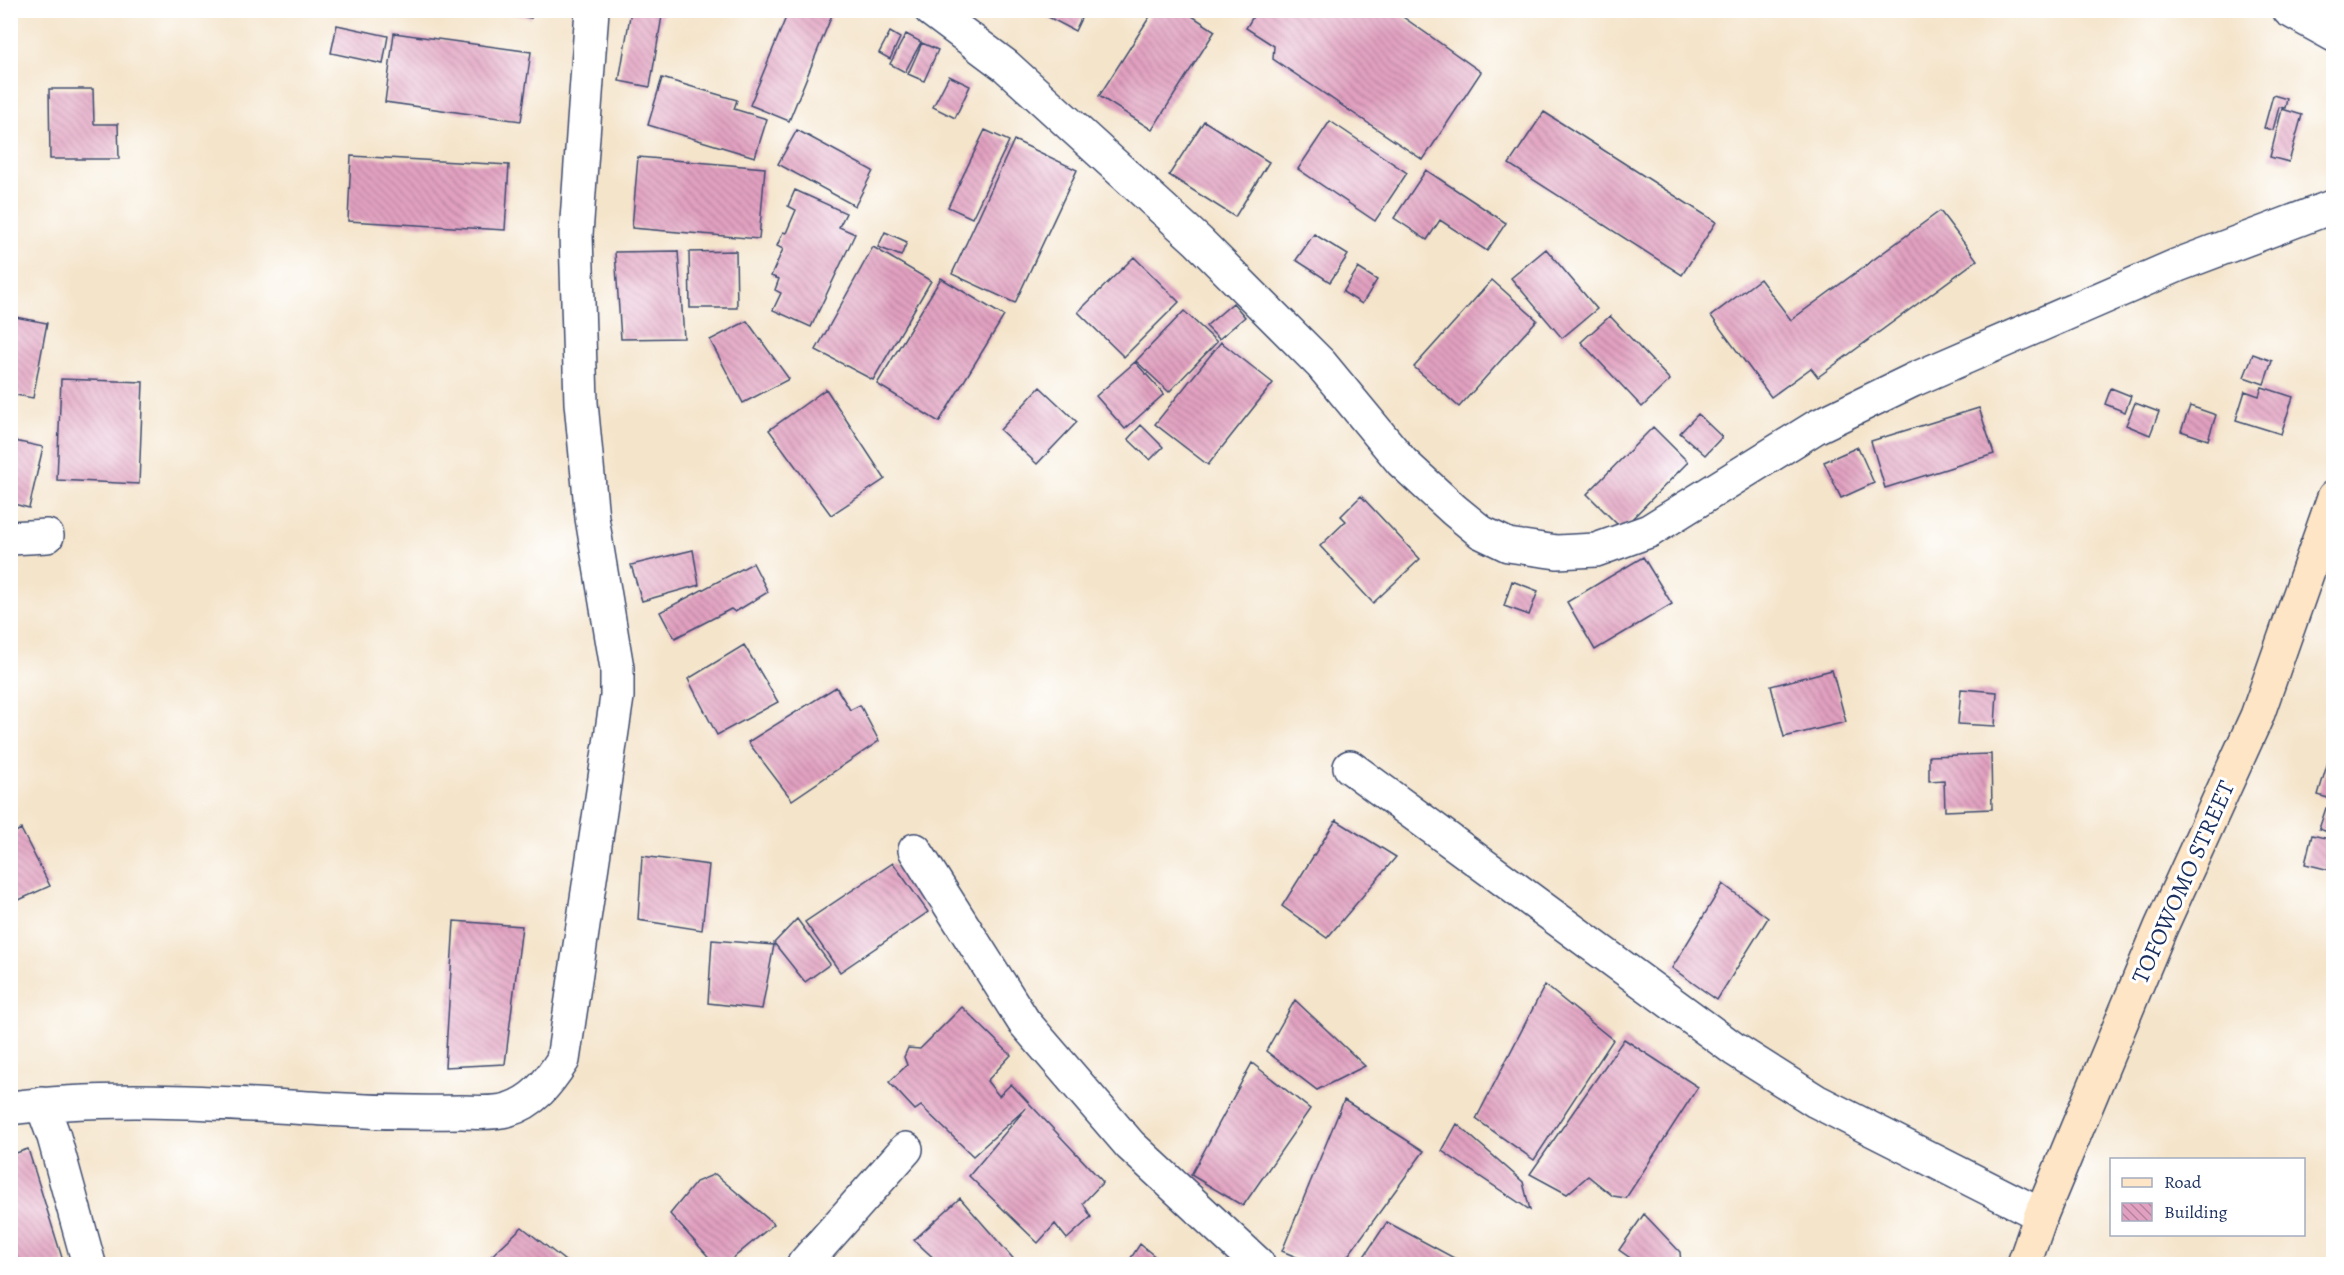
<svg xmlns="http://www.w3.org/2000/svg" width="2344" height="1275" viewBox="0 0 2344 1275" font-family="Alegreya,serif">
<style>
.building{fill:url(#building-back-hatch)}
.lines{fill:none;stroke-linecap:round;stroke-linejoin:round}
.street-casing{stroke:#3c4a6e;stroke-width:36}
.secondary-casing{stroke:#3c4a6e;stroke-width:36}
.street{stroke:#fff;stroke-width:33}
.secondary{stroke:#fde5c5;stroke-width:33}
.labels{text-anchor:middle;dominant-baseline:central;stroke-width:6;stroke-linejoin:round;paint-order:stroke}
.street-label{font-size:24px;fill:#1b2f5e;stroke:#fff}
</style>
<defs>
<pattern id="building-back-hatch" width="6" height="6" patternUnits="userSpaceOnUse" patternTransform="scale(1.5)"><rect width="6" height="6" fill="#e2a0c0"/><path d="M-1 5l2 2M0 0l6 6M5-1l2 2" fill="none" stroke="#b6839f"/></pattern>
</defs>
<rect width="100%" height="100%" fill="#fff"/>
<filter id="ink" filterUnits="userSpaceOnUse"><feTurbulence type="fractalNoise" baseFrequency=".0167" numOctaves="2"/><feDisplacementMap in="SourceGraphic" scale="12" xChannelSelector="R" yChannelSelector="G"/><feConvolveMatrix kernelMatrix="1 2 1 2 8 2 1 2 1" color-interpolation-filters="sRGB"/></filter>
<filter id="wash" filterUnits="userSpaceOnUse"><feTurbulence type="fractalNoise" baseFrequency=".008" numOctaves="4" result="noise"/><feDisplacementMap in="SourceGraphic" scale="24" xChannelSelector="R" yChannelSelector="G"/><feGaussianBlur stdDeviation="1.35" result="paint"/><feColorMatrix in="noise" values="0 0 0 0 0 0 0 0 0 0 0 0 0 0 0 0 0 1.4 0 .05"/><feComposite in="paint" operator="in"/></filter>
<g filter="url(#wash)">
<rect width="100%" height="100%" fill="#f4e4ca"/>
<g id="blocks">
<path class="building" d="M497,10H532L531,18Z
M631,10H663L650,87L619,81Z
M789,10H834L789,121L750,105Z
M1035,10H1085L1075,31Z
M1154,10H1183L1215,31L1152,130L1099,96Z
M1257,10H1393L1481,72L1423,160L1273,59L1274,46L1246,28Z
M337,25L388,36L383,64L331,53Z
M890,32L900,38L890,59L879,53Z
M394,33L531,52L521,121L385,102Z
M906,34L921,42L905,72L890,64Z
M922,43L938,50L924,81L908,74Z
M949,76L970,86L955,118L933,107Z
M662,78L737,100L734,109L767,119L755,157L648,125Z
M49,89H93L94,124H118L119,159H50Z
M2273,95L2287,99L2285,108L2279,107L2273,130L2264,128Z
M2282,109L2302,115L2289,162L2270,157Z
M1544,112L1716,222L1682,275L1509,164Z
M1204,121L1269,162L1235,217L1169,175Z
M1330,121L1407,173L1375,221L1298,169Z
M797,130L873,171L855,206L778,164Z
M985,130L1009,141L972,218L948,207Z
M1014,140L1077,170L1015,303L952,274Z
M351,156L509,165L505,230L348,221Z
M638,157L765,168L759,239L632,228Z
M1426,170L1506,223L1487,251L1440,220L1427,240L1394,218Z
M795,190L846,213L839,227L855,234L811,327L773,310L781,293L775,290L779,279L771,276L783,249L777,246L783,232L786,233L796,210L788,206Z
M1940,211L1977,260L1818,377L1811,368L1771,397L1711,316L1760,279L1791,320Z
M885,232L907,242L901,256L878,247Z
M1314,234L1348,255L1330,282L1296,260Z
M873,247L931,281L873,380L816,350Z
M1546,249L1597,309L1562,338L1511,278Z
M678,251L684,338L621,339L615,252Z
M736,251L737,308H690L689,252Z
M1134,257L1179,302L1124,357L1078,312Z
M1358,268L1377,280L1362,304L1343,292Z
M941,278L1004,316L939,422L877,384Z
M1492,280L1537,320L1459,407L1414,367Z
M1233,303L1245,317L1219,339L1206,326Z
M1184,311L1217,342L1169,392L1136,361Z
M10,316L47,323L33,398L10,394Z
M1610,316L1670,380L1642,407L1581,342Z
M747,321L789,379L743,403L710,340Z
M1221,342L1273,383L1208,465L1155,424Z
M2253,354L2272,361L2264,384L2244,377Z
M1135,362L1164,394L1125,429L1096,396Z
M61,379L143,382L139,484L57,480Z
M1040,387L1077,422L1037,464L1000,430Z
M2262,387L2293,397L2281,434L2236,420L2245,391L2259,396Z
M2111,388L2131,396L2125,412L2105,404Z
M826,389L885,479L831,515L769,430Z
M2135,403L2159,412L2150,435L2126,425Z
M2190,406L2216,415L2208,440L2181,431Z
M1979,408L1994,454L1885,488L1871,441Z
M1698,414L1722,437L1705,455L1680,433Z
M1141,425L1163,447L1150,460L1128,439Z
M1653,427L1688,462L1622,529L1587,494Z
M10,440L43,447L29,508L10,503Z
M1858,447L1874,483L1841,498L1824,462Z
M1361,496L1420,559L1373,603L1320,546L1346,521L1341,516Z
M693,550L699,585L642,601L631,565Z
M1643,557L1672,604L1595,650L1567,602Z
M753,563L768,592L735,612L731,609L675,638L669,629L660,612Z
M1512,581L1538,591L1529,615L1504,606Z
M744,645L778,702L717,735L688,679Z
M1832,670L1846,722L1784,737L1771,686Z
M836,687L850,710L860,705L879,741L792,800L748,742Z
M1961,689L1997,692L1995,726L1958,724Z
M2333,745L2334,746V800L2318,795Z
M1991,754L1992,809L1945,811L1944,780L1929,781V756Z
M2326,808L2334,811V834L2319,829Z
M1336,820L1396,857L1327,938L1282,906Z
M21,829L50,886L10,904V835Z
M2312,835L2334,840V871L2305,864Z
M642,856L709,865L702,930L638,920Z
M893,863L928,912L840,972L805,922Z
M1723,884L1768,918L1717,1000L1672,968Z
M797,919L830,964L805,982L774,943Z
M454,921L522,926L505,1064L445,1067Z
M712,940L774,945L762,1009L708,1003Z
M1545,985L1613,1040L1534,1160L1476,1119Z
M1295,1000L1365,1066L1317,1090L1266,1051Z
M962,1007L1011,1055L987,1081L999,1096L1011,1084L1103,1182L1083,1203L1091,1217L1067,1239L1055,1224L1038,1243L969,1176L1026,1108L973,1156L921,1106L915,1110L889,1082L907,1065L904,1057L908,1048L920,1049Z
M1624,1039L1698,1087L1626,1198L1613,1196L1588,1176L1567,1194L1530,1174Z
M1252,1063L1310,1109L1243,1206L1191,1175Z
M1344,1100L1424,1151L1342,1264H1313L1282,1251Z
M1457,1124L1523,1182L1530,1210L1442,1151Z
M28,1149L64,1264H10V1155Z
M715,1174L774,1224L726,1264H715L670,1214L696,1182Z
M960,1198L1018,1264H940L914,1240Z
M1644,1214L1680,1252L1681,1264H1639L1619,1250Z
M1387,1222L1456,1259L1453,1264H1359Z
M522,1227L569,1264H483Z
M1140,1244L1164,1264H1127Z"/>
</g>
</g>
<g filter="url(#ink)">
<use href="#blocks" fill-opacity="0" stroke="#3c4a6e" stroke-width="1.5"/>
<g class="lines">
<defs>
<path id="street" d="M931,10L1006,66L1198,241L1321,364L1402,462L1454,510L1481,532L1508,545L1557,552L1596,550L1649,531L1816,427L1913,380L2178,265L2334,206
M2289,10L2334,35
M10,538L47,536
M1350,767L1734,1049L1816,1101L2041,1215
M915,850L1024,1022L1130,1145L1258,1264
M42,1104L54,1137L89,1264
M10,1108C114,1095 221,1103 325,1109C371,1112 415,1113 461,1112C475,1112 493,1114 507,1110C534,1102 548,1083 563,1060L617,697V668L592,518L581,403L576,234L592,10
M804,1264L906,1149"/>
<path id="secondary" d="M2024,1264L2041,1215L2161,927L2257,716L2334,497"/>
</defs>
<use href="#street" class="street-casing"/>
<use href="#secondary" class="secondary-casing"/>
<use href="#street" class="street"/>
<use href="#secondary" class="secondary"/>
</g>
</g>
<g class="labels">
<g class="street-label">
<text transform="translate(2183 882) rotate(-66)">TOFOWOMO STREET</text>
</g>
</g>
<rect width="2344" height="1275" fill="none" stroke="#fff" stroke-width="36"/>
<rect x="2110" y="1158" width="195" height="78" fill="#ffffff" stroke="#a4acbf" stroke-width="1.5"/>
<rect x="2122" y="1178" width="30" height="9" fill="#fde5c5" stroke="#a4acbf" stroke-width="1.5"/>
<text x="2164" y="1188" font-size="18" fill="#1b2f5e">Road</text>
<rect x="2122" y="1203" width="30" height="18" fill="url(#building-back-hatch)" stroke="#a4acbf" stroke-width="1.5"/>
<text x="2164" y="1218" font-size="18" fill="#1b2f5e">Building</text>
</svg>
